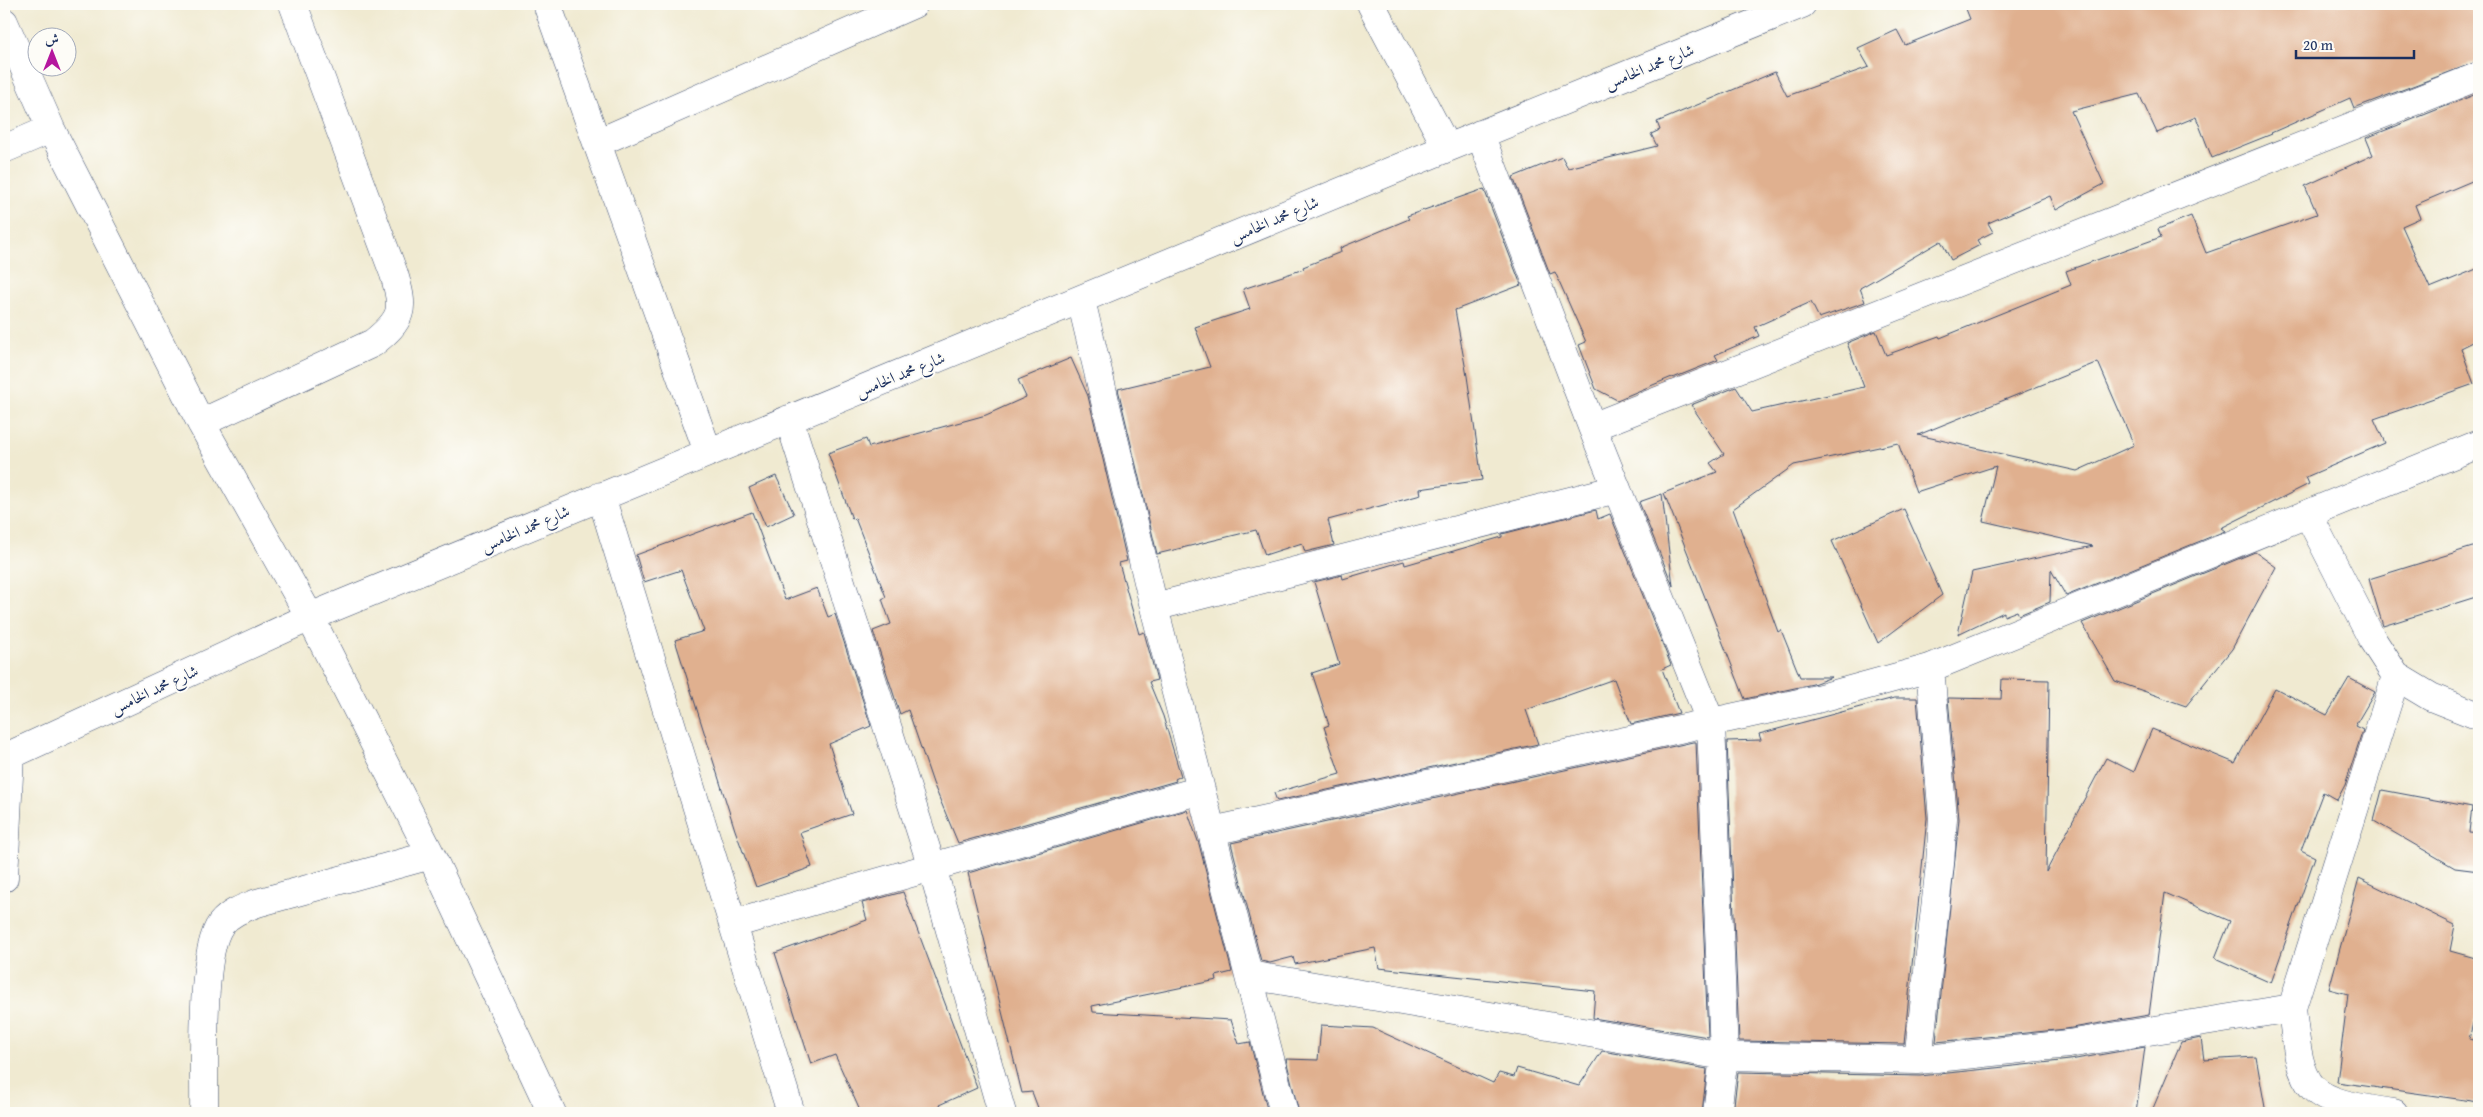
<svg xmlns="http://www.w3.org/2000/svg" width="2483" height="1117" viewBox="0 0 2483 1117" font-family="'Gentium Book Plus',Amiri,serif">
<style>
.building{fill:#e0b08f;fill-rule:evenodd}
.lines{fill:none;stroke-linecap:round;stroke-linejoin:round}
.street-casing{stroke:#3b4b6f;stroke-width:29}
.street{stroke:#fff;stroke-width:28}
.labels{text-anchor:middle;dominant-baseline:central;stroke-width:4;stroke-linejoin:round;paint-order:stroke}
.street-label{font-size:16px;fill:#1b2f5e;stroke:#fdfcf7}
</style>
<rect width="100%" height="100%" fill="#fdfcf7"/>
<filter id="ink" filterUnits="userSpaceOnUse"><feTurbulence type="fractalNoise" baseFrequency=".02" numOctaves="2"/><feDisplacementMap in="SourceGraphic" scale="10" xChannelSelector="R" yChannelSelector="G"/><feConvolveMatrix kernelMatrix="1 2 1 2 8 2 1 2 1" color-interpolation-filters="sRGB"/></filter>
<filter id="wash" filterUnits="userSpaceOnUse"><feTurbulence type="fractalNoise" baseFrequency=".0096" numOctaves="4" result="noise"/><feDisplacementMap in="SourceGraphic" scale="20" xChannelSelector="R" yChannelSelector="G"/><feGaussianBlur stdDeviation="1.12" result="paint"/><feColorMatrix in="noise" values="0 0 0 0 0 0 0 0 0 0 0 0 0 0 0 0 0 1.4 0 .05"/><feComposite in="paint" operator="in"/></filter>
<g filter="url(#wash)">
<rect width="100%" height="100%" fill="#f0ead1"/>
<g id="blocks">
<path class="building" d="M1964,4H2479V61L2354,108L2350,98L2271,133L2272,134L2212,158L2196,117L2157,133L2139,94L2071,111L2104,184L2056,210L2050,196L1988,223L1993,232L1977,240L1980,245L1951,260L1941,241L1860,288L1865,302L1819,318L1811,302L1755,327L1759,336L1715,355L1718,360L1673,378L1672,377L1617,400L1596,389L1579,345L1586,342L1555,272L1550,274L1513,177L1562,157L1568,168L1657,146L1651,134L1660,130L1657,122L1775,72L1787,96L1869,67L1858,48L1897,30L1905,45L1970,19Z
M2479,93V178L2415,205L2420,218L2402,226L2430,288L2479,268V339L2461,348L2474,384L2374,419L2385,443L2306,477L2309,484L2221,528L2225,531L2066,596L2051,570L2050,602L2019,615L2017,611L2004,616V612L1958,634L1972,572L2093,546L1983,521L1996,466L1916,492L1898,443L1794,465L1733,509L1778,632L1781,630L1800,677H1832L1813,684L1745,699L1664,493L1717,472L1710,463L1724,454L1691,405L1736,387L1752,412L1864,387L1847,343L1876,331L1886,355L1939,336L1940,338L2071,285L2066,271L2161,237L2158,229L2191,216L2206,253L2317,214L2305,186L2373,155L2366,138ZM2098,362L2134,445L2077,471L1918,435Z
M1484,189L1521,285L1455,310L1467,376L1482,480L1420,489L1421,495L1328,520L1334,545L1305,552L1302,543L1265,555L1256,530L1157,554L1118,389L1210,367L1195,327L1250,309L1243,289L1304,269L1303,267L1341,252L1340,248L1409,219L1407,216Z
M1071,358L1088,396L1127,561L1119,563L1139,634L1144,632L1157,680L1149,682L1163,716L1181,776L1175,779L1176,781L958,843L933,783L908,710L900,714L873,631L891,624L882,599L886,597L855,518L852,519L828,453L866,439L869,447L986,415L1026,397L1018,380Z
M776,476L794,514L766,527L749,488Z
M1662,494L1673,586L1639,502Z
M1904,509L1942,595L1878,643L1832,541Z
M1596,510L1598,519L1610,514L1671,665L1662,669L1679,713L1631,724L1614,679L1526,710L1538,744L1277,801L1274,793L1340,774L1324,727L1329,725L1312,673L1339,664L1314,582L1342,575L1343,579L1404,561L1405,565L1502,537V534Z
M752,512L785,600L817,588L828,617L835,614L871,726L829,744L852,814L800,832L812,867L756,887L735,830L675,640L704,631L681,570L644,582L636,555Z
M2479,545V596L2383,626L2369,579Z
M2255,552L2276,567L2232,649L2186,706L2115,681L2082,623Z
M2349,678L2375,692L2355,726L2363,730L2345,785L2337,800L2323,792L2301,850L2315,857L2271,983L2215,958L2230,921L2165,893L2149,1015L2066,1029L1936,1042L1959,819L1948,698L2001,699L2002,679L2049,680L2046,872L2106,758L2134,772L2152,729L2235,763L2275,688L2327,715Z
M1894,698H1917L1927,818L1904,1044L1739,1041L1727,741L1761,740L1759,734Z
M1693,742H1696L1708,1037L1593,1018L1595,991L1379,968L1375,948L1295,964L1293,957L1270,963L1261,961L1231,843Z
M2382,790L2472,807L2469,832L2479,833V871L2455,868L2374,821Z
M1187,810L1199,844L1232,972L1216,976L1217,980L1092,1006L1093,1012L1231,1020L1239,1044L1250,1042L1268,1113H1040L1032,1092L1022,1093L968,873Z
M2359,878L2455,925L2450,951L2479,959V999L2469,1039L2479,1041V1102L2337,1082L2348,994L2329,989Z
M903,892L977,1088L939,1105L944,1113H861L835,1055L811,1064L775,953L867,920L862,903Z
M1321,1025L1373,1028L1493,1083L1499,1073L1514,1077L1517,1068L1579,1086L1602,1051L1707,1069L1702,1113H1299L1286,1059L1318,1060Z
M2201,1038L2204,1060L2256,1057L2266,1113H2151L2181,1042Z
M2145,1047L2136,1113H1733L1738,1072L1920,1076L2070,1060Z"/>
</g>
</g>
<g filter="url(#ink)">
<use href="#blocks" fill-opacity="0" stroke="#3b4b6f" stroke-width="1"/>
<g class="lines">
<defs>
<path id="street" d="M547,4L708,452
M1371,4L1447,148
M4,22L51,129L201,423L310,617L431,855L552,1113
M1480,134L1592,427L1711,723L1724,1056L1717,1113
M597,143L914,4
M4,149L51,129
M1081,300L1154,607L1284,1113
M789,419L932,867L1002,1113
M201,423L373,343C403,319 405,310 394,274L293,4
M1592,427L2479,76
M601,496L791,1113
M2308,514L2372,639L2396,676L2431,697L2479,716
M1154,607L1617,489
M4,758L310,617L1447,148L1802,4
M1212,831L1817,699L1930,668L2479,444
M4,878L10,755
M733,924L1201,790
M1249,975L1724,1056L1918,1060L2068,1044L2292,1008
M1918,1060L1940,864L1943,818L1930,668
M204,1113C205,1073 199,953 221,924C231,912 244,908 257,903L431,855
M2394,1113C2306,1100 2301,1095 2292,1008L2396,676"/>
</defs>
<use href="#street" class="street-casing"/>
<use href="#street" class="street"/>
</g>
</g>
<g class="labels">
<g class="street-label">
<text transform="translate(1649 66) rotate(-22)">شارع محمد الخامس</text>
<text transform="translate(1274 219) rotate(-23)">شارع محمد الخامس</text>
<text transform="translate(900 374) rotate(-22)">شارع محمد الخامس</text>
<text transform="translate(525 528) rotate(-23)">شارع محمد الخامس</text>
<text transform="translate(154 689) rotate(-25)">شارع محمد الخامس</text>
</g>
</g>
<rect width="2483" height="1117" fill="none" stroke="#fdfcf7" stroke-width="20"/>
<g transform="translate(52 52)"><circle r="24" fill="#fdfcf7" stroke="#a3aaba"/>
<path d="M0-4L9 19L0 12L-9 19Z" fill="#b5179e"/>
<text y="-8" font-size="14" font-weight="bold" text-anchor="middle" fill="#1b2f5e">ش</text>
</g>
<path d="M2296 50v8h118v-8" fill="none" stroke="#1b2f5e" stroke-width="2.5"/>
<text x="2303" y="50" font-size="15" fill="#1b2f5e" stroke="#fdfcf7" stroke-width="4" paint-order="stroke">20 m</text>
</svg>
